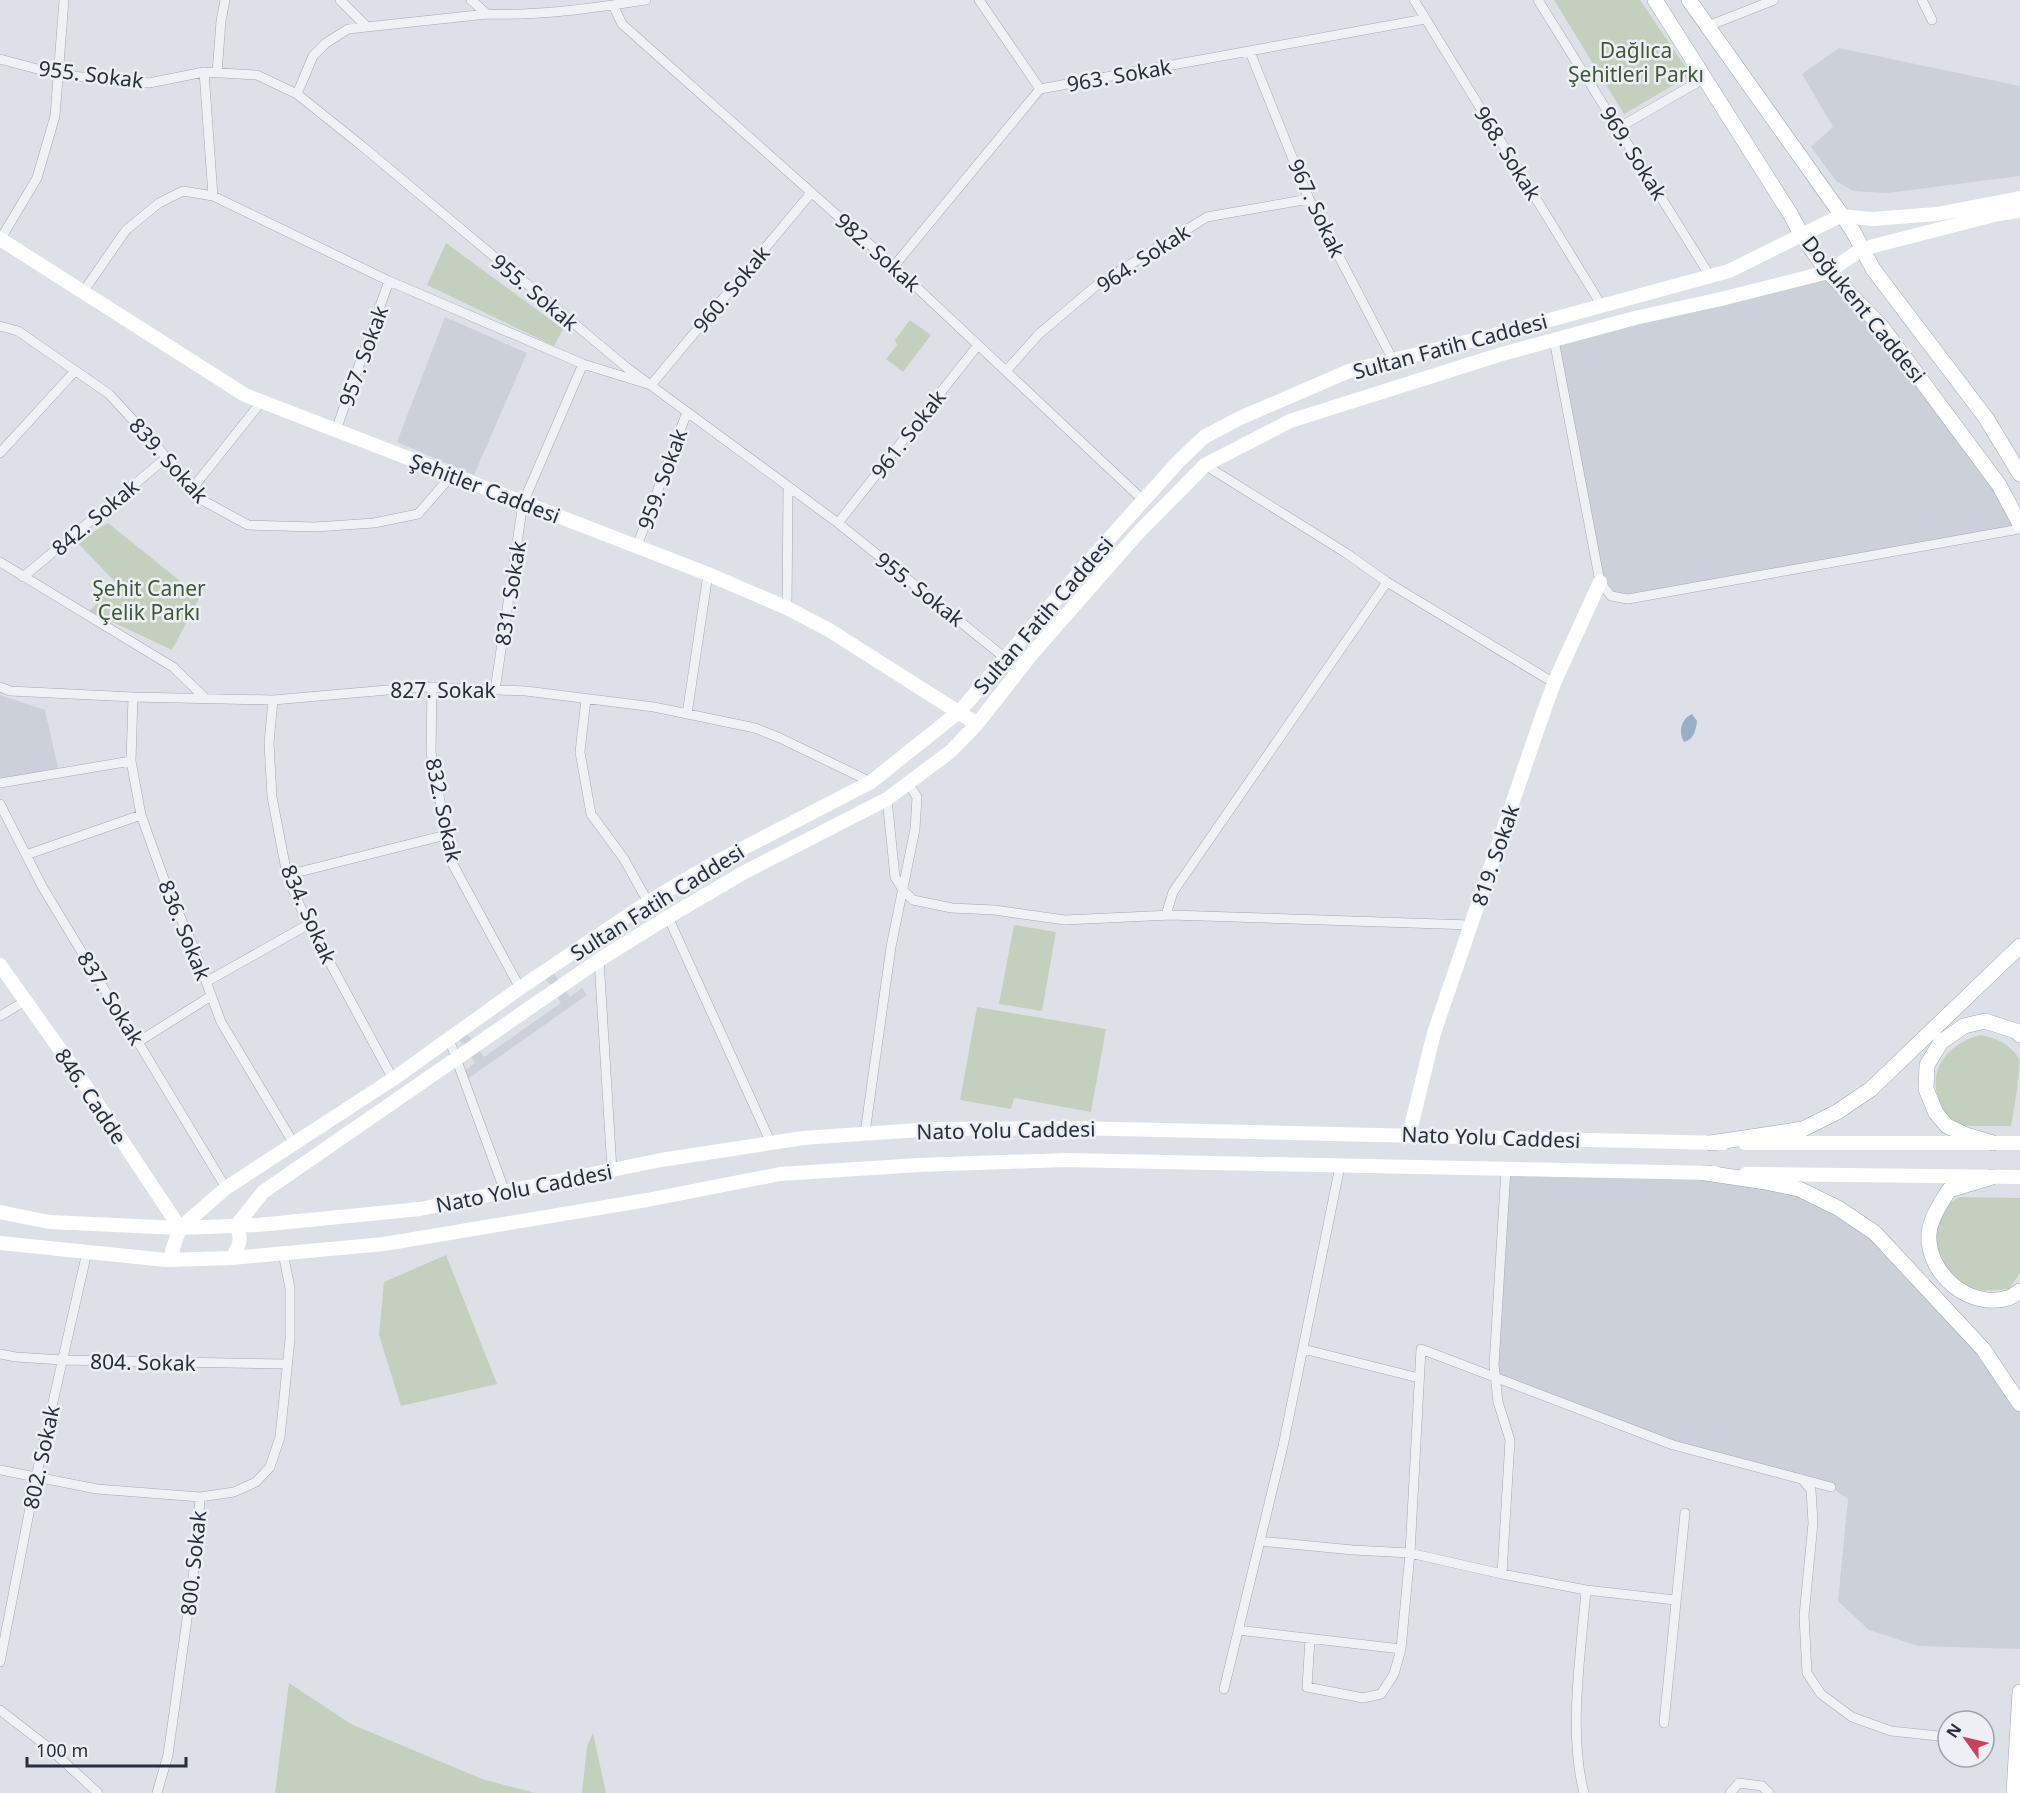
<svg xmlns="http://www.w3.org/2000/svg" width="2020" height="1793" viewBox="0 0 2020 1793" font-family="'Noto Sans',sans-serif">
<style>
.built{fill:#cbd0d9;fill-rule:evenodd}
.green{fill:#c3d0be}
.water{fill:#98b0c7}
.lines{fill:none;stroke-linecap:round;stroke-linejoin:round}
.street-casing{stroke:#a3a8b1;stroke-width:10}
.primary-casing{stroke:#9ca6b2;stroke-width:16}
.street{stroke:#eff2f5;stroke-width:9}
.secondary{stroke:#fff;stroke-width:14}
.primary{stroke:#fff;stroke-width:15}
.labels{text-anchor:middle;dominant-baseline:central;stroke-width:5;stroke-linejoin:round;paint-order:stroke}
.park-label{font-size:21px;fill:#3c5834;stroke:#ecf0f4}
.street-label{font-size:21px;fill:#272f3d;stroke:#ecf0f4}
</style>
<rect width="100%" height="100%" fill="#dde1e7"/>
<path class="built" d="M1839,48L2020,86V176L1887,193L1853,191L1836,181L1811,147L1833,127L1802,74Z
M1828,272L1999,485L2020,529L1628,599L1611,596L1600,582L1554,340Z
M445,317L527,353L474,475L397,442Z
M0,695L45,710L58,768L0,780Z
M558,954L563,960L551,969L570,997L582,988L587,995L469,1078L464,1071L475,1063L470,1055L460,1065L448,1057L450,1053L464,1045L456,1036L441,1037ZM543,975L550,985L542,990L548,998L555,993L561,1003L484,1057L464,1030Z
M1506,1169L1766,1182L1875,1233L2020,1404V1649L1918,1646L1869,1630L1838,1601L1848,1499L1831,1487L1673,1445L1495,1376Z"/>
<path class="green" d="M1554,0H1640L1691,75L1624,114Z
M446,243L563,329L554,346L427,285Z
M910,320L931,335L903,372L886,359L897,345L895,340Z
M108,523L200,597L172,650L89,611L116,583L77,542Z
M1014,925L1056,932L1042,1011L999,1004Z
M977,1007L1106,1029L1091,1112L1014,1098L1011,1109L960,1100Z
M1980,1035C1995,1037 2012,1045 2019,1059C2020,1072 2014,1112 2011,1126H1961C1955,1121 1944,1114 1941,1106C1925,1071 1947,1044 1980,1035Z
M1960,1197L2020,1198V1273L2009,1289C1994,1290 1976,1293 1962,1286C1936,1274 1929,1230 1944,1207C1947,1203 1955,1200 1960,1197Z
M446,1255L497,1384L401,1406L379,1335L384,1282Z
M289,1683L351,1724L482,1779L535,1793H275Z
M593,1733L606,1793H582L587,1746Z"/>
<path class="water" d="M1692,714L1697,721C1696,729 1694,740 1684,742C1678,732 1681,719 1692,714Z"/>
<g class="lines">
<defs>
<path id="street" d="M340,0L366,26
M471,0L487,14
M979,0L1040,89
M1414,0L1602,306
M1538,0L1710,276
M1922,0L1932,20
M613,5L622,24L894,266L1143,500
M1708,26L1774,0
M1250,52L1309,199L1393,360
M0,59L60,75L149,83L204,72L257,75L297,94L362,146L626,367L838,523L1020,670
M204,72L213,196
M217,73L221,21L225,0
M297,94L313,56L326,43L348,29L487,14C539,16 594,8 646,0
M1618,128L1705,78
M0,240L37,178L55,116L64,0
M894,266L1040,89L1425,19
M83,292L126,230L159,203L183,191L213,196L389,281L583,364L651,385L811,193
M0,326L18,331L109,394L154,443L202,500L248,525L315,527L374,523L418,514L452,475
M1554,340L1600,582L1611,596L1628,599L2020,529
M1006,371L1039,334L1097,285L1207,217L1309,199
M336,430L389,281
M0,453L75,371
M1205,465L1346,553L1387,582L1554,683
M192,489L262,401
M838,523L978,345
M637,546L687,412
M0,562L173,667L205,698
M23,577L166,458
M787,608L788,487
M0,687L10,691L133,697L273,700L422,687L526,691L654,707L755,728L780,738L871,782
M432,687L431,752L451,861L520,988
M495,690L523,503L583,364
M133,697L131,761L141,815L165,882L193,946L221,1022L294,1144
M586,699L580,752L591,814L624,859L648,902
M273,700L269,743L272,797L287,875L303,913L393,1079
M687,714L708,574
M0,783L131,761
M887,799L895,877L903,890L913,900L952,908L994,910L1065,920L1171,915L1471,925
M0,804L43,888L112,1002L138,1042L226,1188
M26,855L141,815
M287,875L446,835
M1166,915L1173,892L1387,582
M668,917L771,1143
M599,960L612,1170
M206,982L309,924
M0,1016L25,1001
M449,1039L505,1192
M138,1042L211,996
M865,1133L891,947L915,829L917,797L908,783
M1303,1349L1419,1378
M0,1354L16,1357L62,1360L286,1364
M0,1470L97,1489L200,1497L234,1492L256,1482L270,1467L280,1437L290,1339V1288L283,1253
M1802,1479L1811,1490L1813,1523L1804,1616L1807,1673L1821,1694L1852,1717L1891,1731L1948,1737
M1260,1541L1353,1550L1410,1553L1502,1574L1586,1590L1675,1600
M1502,1574L1510,1440L1498,1402L1494,1365L1506,1169
M1238,1630L1401,1649
M1310,1639L1307,1687L1363,1698L1381,1694L1394,1674L1401,1649L1410,1553L1421,1349L1673,1445L1831,1487
M0,1662L36,1477L87,1252
M1224,1689L1283,1446L1340,1166
M0,1710L49,1748L98,1793
M1664,1723L1685,1513
M1984,1741H1988
M157,1793L168,1755L197,1548L200,1497
M1584,1793C1568,1732 1581,1653 1586,1590
M1730,1793L1739,1783L1762,1786L1769,1793"/>
<path id="primary" d="M1655,0L1791,215L1802,236L1828,272L1881,326L1999,485L2020,524
M1689,0L1853,231L1873,269L1986,418L2020,474
M1711,1143L1803,1129L1837,1112L1871,1089L2020,946
M1993,1143L1966,1135L1947,1126L1936,1113L1926,1089L1927,1065L1941,1042L1964,1026L1985,1021L2016,1031L2020,1035
M1706,1173L1766,1182L1799,1189L1838,1208L1875,1233L1983,1349L2020,1404
M1992,1177L1949,1190C1941,1203 1931,1217 1929,1233C1926,1273 1969,1310 2008,1298C2012,1297 2016,1293 2020,1291
M2014,1793L2020,1692"/>
</defs>
<use href="#street" class="street-casing"/>
<use href="#primary" class="primary-casing"/>
<use href="#street" class="street"/>
<path class="secondary" d="M0,239L245,395L708,574L787,608L829,630L977,724
M0,965L81,1079L180,1228
M1409,1135L1434,1033L1539,725L1554,683L1600,582
M1745,1143H2020
M1746,1174L2020,1177
M0,1212L49,1222L180,1228L258,1225L420,1209L661,1160L803,1138L933,1129L1072,1128L1723,1143
M0,1243L166,1260L232,1258L384,1244L647,1200L780,1174L919,1165L1065,1160L1715,1173
M232,1258C239,1246 243,1239 236,1226L263,1192L599,960L668,917L743,873L887,799L951,751L977,724L1031,655L1138,533L1205,465L1290,421L1502,354L1635,318L1721,299L1828,272L1862,249L1998,214L2020,211
M176,1260L172,1251L180,1228L226,1188L393,1079L520,988L648,902L707,867L871,782L960,711L1089,561L1178,462L1204,437L1240,418L1349,371L1506,332L1729,271L1840,216L1872,219L1937,214L2020,198"/>
<use href="#primary" class="primary"/>
</g>
<g class="labels">
<g class="park-label">
<text x="1636" y="50">Dağlıca<tspan x="1636" dy="24">Şehitleri Parkı</tspan></text>
<text x="149" y="588">Şehit Caner<tspan x="149" dy="24">Çelik Parkı</tspan></text>
</g>
<g class="street-label">
<text transform="translate(91 74) rotate(7)">955. Sokak</text>
<text transform="translate(1119 75) rotate(-10)">963. Sokak</text>
<text transform="translate(1508 153) rotate(58)">968. Sokak</text>
<text transform="translate(1634 153) rotate(58)">969. Sokak</text>
<text transform="translate(1317 208) rotate(65)">967. Sokak</text>
<text transform="translate(878 252) rotate(42)">982. Sokak</text>
<text transform="translate(1143 258) rotate(-33)">964. Sokak</text>
<text transform="translate(731 289) rotate(-50)">960. Sokak</text>
<text transform="translate(535 292) rotate(40)">955. Sokak</text>
<text transform="translate(1864 309) rotate(51)">Doğukent Caddesi</text>
<text transform="translate(1450 346) rotate(-15)">Sultan Fatih Caddesi</text>
<text transform="translate(363 356) rotate(-70)">957. Sokak</text>
<text transform="translate(908 434) rotate(-52)">961. Sokak</text>
<text transform="translate(169 460) rotate(48)">839. Sokak</text>
<text transform="translate(662 479) rotate(-70)">959. Sokak</text>
<text transform="translate(485 488) rotate(21)">Şehitler Caddesi</text>
<text transform="translate(95 517) rotate(-40)">842. Sokak</text>
<text transform="translate(920 589) rotate(38)">955. Sokak</text>
<text transform="translate(510 593) rotate(-81)">831. Sokak</text>
<text transform="translate(1043 615) rotate(-49)">Sultan Fatih Caddesi</text>
<text x="443" y="690">827. Sokak</text>
<text transform="translate(444 810) rotate(78)">832. Sokak</text>
<text transform="translate(1495 855) rotate(-71)">819. Sokak</text>
<text transform="translate(657 902) rotate(-32)">Sultan Fatih Caddesi</text>
<text transform="translate(309 914) rotate(66)">834. Sokak</text>
<text transform="translate(185 930) rotate(68)">836. Sokak</text>
<text transform="translate(111 998) rotate(58)">837. Sokak</text>
<text transform="translate(91 1096) rotate(56)">846. Cadde</text>
<text transform="translate(1006 1130) rotate(-1)">Nato Yolu Caddesi</text>
<text transform="translate(1491 1137) rotate(2)">Nato Yolu Caddesi</text>
<text transform="translate(524 1188) rotate(-11)">Nato Yolu Caddesi</text>
<text transform="translate(143 1362) rotate(1)">804. Sokak</text>
<text transform="translate(41 1457) rotate(-78)">802. Sokak</text>
<text transform="translate(193 1563) rotate(-84)">800. Sokak</text>
</g>
</g>
<g transform="translate(1966 1739) rotate(304)"><circle r="28" fill="#ecf0f4" stroke="#9da3ab" stroke-width="1.5"/>
<path d="M0-4.5L10 22L0 15L-10 22Z" fill="#cc415a"/>
<text y="-9" font-size="16" font-weight="bold" text-anchor="middle" fill="#272f3d">N</text>
</g>
<path d="M27 1757v9h159v-9" fill="none" stroke="#272f3d" stroke-width="3"/>
<text x="36" y="1757" font-size="18" fill="#272f3d" stroke="#ecf0f4" stroke-width="4.5" paint-order="stroke">100 m</text>
</svg>
